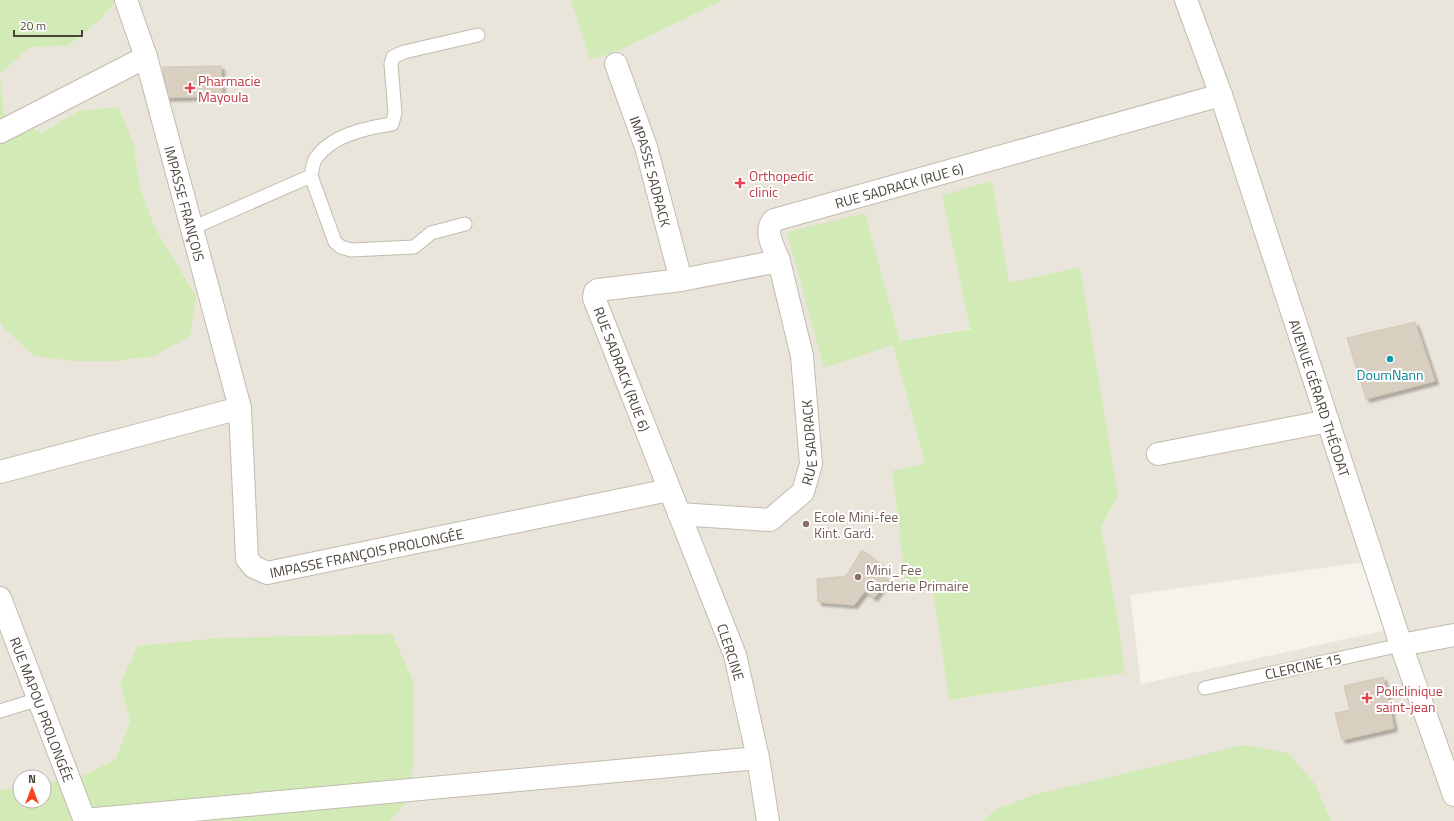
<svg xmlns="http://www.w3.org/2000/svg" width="1454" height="821" viewBox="0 0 1454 821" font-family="'Titillium Web',sans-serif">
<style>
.residential{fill:#eae5da;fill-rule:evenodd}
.green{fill:#d2eab5}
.building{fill:#d8cfc1;stroke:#d3c7b4;filter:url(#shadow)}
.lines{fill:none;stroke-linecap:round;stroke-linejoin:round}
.service-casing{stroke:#c2bbae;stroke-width:15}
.minor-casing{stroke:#c2bbae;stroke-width:24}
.tertiary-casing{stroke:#c2bbae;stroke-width:24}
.service{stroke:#fff;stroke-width:13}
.minor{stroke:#fff;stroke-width:22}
.tertiary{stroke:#fff;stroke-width:22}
.health-dot{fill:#e0444e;stroke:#fff;stroke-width:1.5}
.culture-dot{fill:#0f9aa8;stroke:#fff;stroke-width:1.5}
.education-dot{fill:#8d6e63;stroke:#fff;stroke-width:1.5}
.labels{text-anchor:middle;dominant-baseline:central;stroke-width:4;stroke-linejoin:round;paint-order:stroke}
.health-label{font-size:14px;fill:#be3a42;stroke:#fff;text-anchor:start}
.street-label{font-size:14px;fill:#4b4439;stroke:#fff}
.culture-label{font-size:14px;fill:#0d838f;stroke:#fff}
.education-label{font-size:14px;fill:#785e54;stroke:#fff;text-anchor:start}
</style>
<defs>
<filter id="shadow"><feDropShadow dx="3.5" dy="3.5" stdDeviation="1" flood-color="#0004"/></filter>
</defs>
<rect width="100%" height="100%" fill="#f6f3ec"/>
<path class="residential" d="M117,0H571L590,59L627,47L723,0H1454V821H1331L1316,785L996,809L983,821H390L406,803L414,763L120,683L130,721L116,759L80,777L44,783V777H20V787L0,790V321L4,328L34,356L196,296L154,226L140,187L134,145L78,111L42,133L4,113L0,73L31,47L68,46L100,20ZM992,182L1009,283L1118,496L1101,526L1117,614L1124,673L949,700L932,582L906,590L892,472L925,465L893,345L865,213L900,341L970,328L942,195ZM1365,562L1387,630L1141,684L1130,595Z"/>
<path class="green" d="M0,0H117L100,20L68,46L31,47L0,73L4,113L42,133L78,111L118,107L134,145L140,187L154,226L196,296L190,336L154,356L116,361H74L34,356L4,328L0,321Z
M571,0H723L627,47L590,60Z
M992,181L1009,283L1080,267L1118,496L1101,526L1117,614L1125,673L949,700L932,583L906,590L892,471L925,464L893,345L824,368L787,232L865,213L900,341L970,329L942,195Z
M392,634L414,683V763L406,803L390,821H0V790L20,787V801H44V783L80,777L116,759L130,721L120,683L138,646L220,638Z
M1244,745L1288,753L1316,785L1331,821H983L996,809L1034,795Z"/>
<path class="building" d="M221,66L222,96L159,98L158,80H164L163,67Z
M1415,322L1435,381L1366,399L1347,338Z
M862,550L885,567L879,573L888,580L874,598L865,591L854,605L818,602L817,579L846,576Z
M1383,677L1394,728L1342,740L1335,713L1350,710L1344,686Z"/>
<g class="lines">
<defs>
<path id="service" d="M311,176L335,242L341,247L351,250L414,247L431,233L465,224
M190,229L311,176C312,170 313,162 316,158C332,135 366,128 392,124L395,113L391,64L393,57L404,52L478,35
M1205,688L1401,645
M0,711L39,699"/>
<g id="minor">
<path id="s1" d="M126,0L146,57L240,408"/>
<path id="s2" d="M616,64L646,147L681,280"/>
<path d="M0,132L146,57"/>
<path d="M1158,454L1328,421"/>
<path id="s3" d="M0,472L240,408L247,559L254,567L267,573L669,490"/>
<path id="s4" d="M679,514L770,520L803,492L811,464L802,356L779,261"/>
<path id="s5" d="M0,598L85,821"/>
<path d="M1401,645L1454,635"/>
<path d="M84,820L758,758"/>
<path id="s6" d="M768,821L758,758L735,655L594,298L595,292L598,290L681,280L779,261C774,248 763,231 774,220L1221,95"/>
</g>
<g id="tertiary">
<path id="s7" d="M1186,0L1221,95L1401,645L1454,795"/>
</g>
</defs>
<use href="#service" class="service-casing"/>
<use href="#minor" class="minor-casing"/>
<use href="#tertiary" class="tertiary-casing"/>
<use href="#service" class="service"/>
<use href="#minor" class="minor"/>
<use href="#tertiary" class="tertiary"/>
</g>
<g class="health-dot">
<path d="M188 82h4v4h4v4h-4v4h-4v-4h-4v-4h4z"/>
<path d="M738 177h4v4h4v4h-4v4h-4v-4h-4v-4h4z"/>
<path d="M1365 692h4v4h4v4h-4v4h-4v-4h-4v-4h4z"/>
</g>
<circle class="culture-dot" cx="1390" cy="359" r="4"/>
<g class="education-dot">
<circle cx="806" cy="524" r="4"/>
<circle cx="858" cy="577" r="4"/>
</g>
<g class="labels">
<g class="health-label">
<text x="198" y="80">Pharmacie<tspan x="198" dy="16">Mayoula</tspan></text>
<text x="749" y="175">Orthopedic<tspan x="749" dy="16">clinic</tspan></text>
<text x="1376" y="690">Policlinique<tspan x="1376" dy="16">saint-jean</tspan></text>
</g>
<g class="street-label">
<text stroke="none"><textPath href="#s2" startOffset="113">IMPASSE SADRACK</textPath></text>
<text stroke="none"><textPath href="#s6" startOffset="920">RUE SADRACK (RUE 6)</textPath></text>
<text stroke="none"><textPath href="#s1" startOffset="212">IMPASSE FRANÇOIS</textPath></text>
<text transform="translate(622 369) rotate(69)">RUE SADRACK (RUE 6)</text>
<text stroke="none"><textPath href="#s7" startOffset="420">AVENUE GÉRARD THÉODAT</textPath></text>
<text stroke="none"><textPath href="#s4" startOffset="185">RUE SADRACK</textPath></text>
<text stroke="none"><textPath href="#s3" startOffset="526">IMPASSE FRANÇOIS PROLONGÉE</textPath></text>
<text transform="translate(731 652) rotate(72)">CLERCINE</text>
<text transform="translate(1303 666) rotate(-12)">CLERCINE 15</text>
<text stroke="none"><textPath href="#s5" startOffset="119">RUE MAPOU PROLONGÉE</textPath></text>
</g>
<g class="culture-label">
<text x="1390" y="374">DoumNann</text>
</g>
<g class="education-label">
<text x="814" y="516">Ecole Mini-fee<tspan x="814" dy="16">Kint. Gard.</tspan></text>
<text x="866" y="569">Mini_Fee<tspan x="866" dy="16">Garderie Primaire</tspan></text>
</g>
</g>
<g transform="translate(32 789)"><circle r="19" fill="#ffffff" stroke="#b7b4b0"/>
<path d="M0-3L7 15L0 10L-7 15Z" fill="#fc3f1d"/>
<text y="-6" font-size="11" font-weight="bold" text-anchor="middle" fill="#4b4439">N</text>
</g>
<path d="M14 30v6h68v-6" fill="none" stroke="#4b4439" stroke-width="2"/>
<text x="20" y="30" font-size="12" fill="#4b4439" stroke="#ffffff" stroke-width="3" paint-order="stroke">20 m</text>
</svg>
